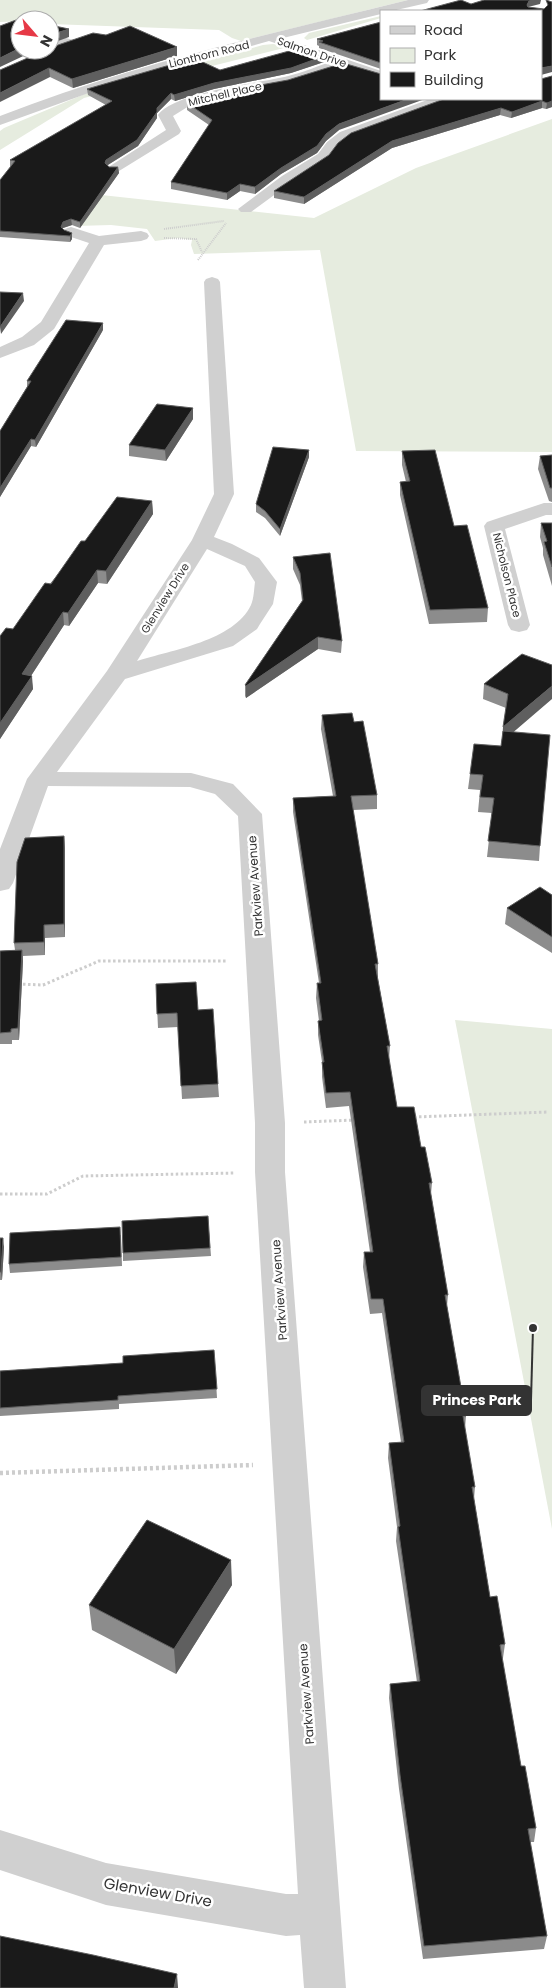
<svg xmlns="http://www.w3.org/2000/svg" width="552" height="1988" viewBox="0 0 552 1988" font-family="Poppins,sans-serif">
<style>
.green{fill:#e6ecdf}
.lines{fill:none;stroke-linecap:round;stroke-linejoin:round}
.path-far2{stroke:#cdcdcd;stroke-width:2;stroke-dasharray:1 1;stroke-linecap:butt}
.path-far1{stroke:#cdcdcd;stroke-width:3;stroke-dasharray:2.5 2.5;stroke-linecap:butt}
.path{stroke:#cdcdcd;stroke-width:4.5;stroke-dasharray:3 3;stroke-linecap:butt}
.minor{fill:#d0d0d0;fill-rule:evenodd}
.wall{fill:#8c8c8c}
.shaded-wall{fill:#5f5f5f}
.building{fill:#1a1a1a;stroke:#5f5f5f}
.labels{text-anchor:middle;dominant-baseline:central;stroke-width:5;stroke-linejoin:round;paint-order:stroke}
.far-street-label{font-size:11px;fill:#333;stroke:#fff}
.street-label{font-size:12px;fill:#333;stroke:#fff}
.near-street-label{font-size:15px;fill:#333;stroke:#fff}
.leader{fill:none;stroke:#333;stroke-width:2}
.callout-dot{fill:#333;stroke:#fff;stroke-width:2}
.callout{fill:#333;stroke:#333;stroke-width:2}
.callout-label{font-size:14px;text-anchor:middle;font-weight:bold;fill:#fff}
</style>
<rect width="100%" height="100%" fill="#fff"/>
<path class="green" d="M0,0H408L241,41L232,38L219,30L50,24V20L0,22Z
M381,16V18L307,40L304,38L309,33Z
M273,44L288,47L84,98L0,150V131L4,128L87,93L263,45Z
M552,119V452L356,451L320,250L194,254L191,245L192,240L178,238L155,241L147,229L111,225L76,226L0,184L314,218L416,168Z
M455,1020L552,1029V1529Z"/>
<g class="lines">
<path class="path-far2" d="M164,229L224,221
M164,238L196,239L202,252
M198,260L226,223"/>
<path class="path-far1" d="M18,984L43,985L99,961H227
M414,1117L548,1112
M304,1122L355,1120
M0,1194H47L83,1176L235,1173"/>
<path class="path" d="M0,1473L253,1465"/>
<path class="minor" d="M408,0H429L427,3L392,11H381V14L283,38L381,71V79L343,67L287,85L255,90L189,106L173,116L181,131L179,134L119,171H109L107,168L166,130L158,115C174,93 251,84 279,78C296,75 313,68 330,62L269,41L108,86L0,125V116C132,64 270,34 408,0Z
M50,34L74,40L75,43L69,47L50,42Z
M430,99H449L447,102L350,138L337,148L328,160L292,182L251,212H241L238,209L282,176L318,154L327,142L340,132Z
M71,227L99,236L141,231L147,233L149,236L147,239L141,241L104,245L54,329L34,345L0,358V347L22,337L41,322L89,243L65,235L63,232L65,229Z
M212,277L218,279L220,282L234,494L214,537L232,544L259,558L277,582L273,604L260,624L257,629L233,646L125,679L57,772L191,773L233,784L262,814L285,1123V1172L346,1988H304L300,1935L286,1936L106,1905L0,1870V1830L106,1863L286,1894H298L255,1172V1123L238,816L215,794L190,787L48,786L13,883L9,889L0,891V849L27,779L107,671L192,540L214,494L204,282L206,279ZM207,549L245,566L255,582C254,589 254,598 251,605C234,641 171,650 137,661Z
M544,503H552V515H546L505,529L530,625L527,630L519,632L511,630L508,625L484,526L487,522Z"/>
</g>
<path class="wall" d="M381,22V69L319,48V46L317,45V39Z
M177,56L73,88L50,77L0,70Z
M324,62L291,73L214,89L175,101L171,99L157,113V118L138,146L108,165L109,167H118L119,173L80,228L72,225L63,228V229L64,230L72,233V239L70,242L0,237V181L11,167L10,166V160L106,105L88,95L87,89L220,70Z
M552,76V107L546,109L542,108L511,118L500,115L392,148L304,204L274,198V191L476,99Z
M288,80L339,130L326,141L317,153L281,174L255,194L240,191L227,200L171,189V182L209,125L187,110V103Z
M103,330L36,447L31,446L0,497V431L27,387V381Z
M193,408V419L166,461L129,456V445Z
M309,450V457L280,536L265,518L256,512V504Z
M402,451L454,526L488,608L487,622L429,624L400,495V482H406L402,465Z
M552,455V502L549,501L538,469L540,456Z
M152,501L153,514L107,584L98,583L69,626L64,625L31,676L33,689L0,739V636L13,629L85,541Z
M541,523H552V586L543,555V548L540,537Z
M293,557L342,641L341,653L318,649L246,698L245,696V685L302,601L300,585L293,569Z
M522,654L514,732L540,846L539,861L487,857L492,813L478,812L480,790L468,789L470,774L501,746L506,708L483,699L484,684Z
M322,715L354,722L377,795V809L353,810L378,964V979L390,1046L389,1060L397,1107L421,1147L432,1183L431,1194L448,1295L447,1306L466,1416L465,1429L475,1487L474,1499L490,1597L505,1644L503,1658L502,1659L521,1766L536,1828L534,1842H530L547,1936L544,1949L423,1959L399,1789L389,1698L390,1684L417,1682L396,1541L397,1527L388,1458L389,1443L401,1442L382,1313L370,1314L363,1267L364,1252H370L349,1106L326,1108L322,1077V1062L318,1035V1021H319L316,998L317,983H319L293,812V798L333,796L321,729Z
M64,836L65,849V937L45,938V955L23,956V961L19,1040H12V1044H0V951L15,950L14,943Z
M552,895V953L505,924L507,908Z
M156,984L198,1010L218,1084L219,1097L182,1099L178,1027L158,1028Z
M208,1216L211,1256L123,1261V1253Z
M121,1235L122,1266L10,1273L9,1264Z
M0,1238L4,1247L2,1280H0Z
M214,1350L217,1398L119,1404V1409L0,1416V1371L123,1363Z
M232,1585L176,1674L92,1630L89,1605Z"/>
<path class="shaded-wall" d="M534,0H541L540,4L528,7L527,5L529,1Z
M69,29V37L50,44V35Z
M177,47V56L73,88L72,79Z
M20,48V50H36L0,67V58Z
M324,56V62L291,73L214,89L175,101L174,95L214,83Z
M552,66V72L541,75V68Z
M49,68L50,77L0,102V93Z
M171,93V99L157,113V118L138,146L106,166L105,163L106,160Z
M408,99H425L339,130L326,141L317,153L281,174L255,194V187L339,124Z
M542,101V108L511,118L512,112Z
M552,101V107L546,109L547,103Z
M501,108L500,115L392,148L304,204V197L392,141Z
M118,167L119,173L80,228V222Z
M240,184V191L227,200V193Z
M71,219L72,225L63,228L61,233V227L63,222Z
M72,233V239L70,242V236Z
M23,293L24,301L1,334L0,327Z
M103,323V330L36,447L35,440Z
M193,408V419L166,461L165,450Z
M31,439V446L0,497V488Z
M309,450V457L280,536V529Z
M152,501L153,514L107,584L106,571Z
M97,570L98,583L69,626L68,613Z
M63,612L64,625L23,688L22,674Z
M318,637V649L246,698V686Z
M32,676L33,689L0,739V723Z
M552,686V699L502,742L503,727Z
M64,836L65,849V937L64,924Z
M44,925L45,938V955L44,942Z
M22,950L23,961L19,1040L18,1028Z
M3,1238L4,1247L2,1280L1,1272Z
M231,1560L232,1585L176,1674L174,1649Z
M177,1974L178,1987V1988H174Z"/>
<path class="building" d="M461,0L471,4L484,0H534L529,1L527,5L528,7L544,9L548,5L546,0L552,2V66L541,68V11H420Z
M16,20H20V48L0,58V26Z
M381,22V63L319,42L323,41L317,39Z
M50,25L69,29L50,35Z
M130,26L177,47L72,79L49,68L0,93V70L46,50H50V48L55,46L93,33L106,35Z
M300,48L324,56L291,68L214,83L174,95L171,93L157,108V112L137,140L106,160L105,163L109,167H118L80,222L71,219L63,222L61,227L64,230L72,233L70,236L0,231V180L15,161L10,160L112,101L87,89L194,58L220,70Z
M343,63L381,74V99H408L339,124L326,134L317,146L281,168L255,187L240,184L227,193L171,182L212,120L187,103L255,86L288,80Z
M552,76V101L547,103L542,101L512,112L501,108L392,141L304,197L274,191L329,155L338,143L351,133L444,99H541V79Z
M0,292L23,293L0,327Z
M66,320L103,323L35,440L31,439L0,488V431L31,381H27Z
M157,404L193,408L165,450L129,445Z
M273,447L309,450L280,529L265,511L256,504Z
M435,450L454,526L467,525L488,608L430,610L400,482L410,481L402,451Z
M552,455V488H550L540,456Z
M117,497L152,501L106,571L97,570L68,613L63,612L22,674L32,676L0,723V636L6,628L13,629L45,583L51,584L81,541H85Z
M541,523H552V567L544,542L547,541Z
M330,553L342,641L318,637L246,686L245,685L303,600L300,573L293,557Z
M522,654L552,665V686L503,727L508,694L484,684Z
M352,713L354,722L363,721L377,795L351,796L378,964H375L390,1046H387L397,1107H414L421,1147H425L432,1183H429L448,1295H445L466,1416H463L475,1487H472L490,1597L497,1596L505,1644L500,1645L521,1766H525L536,1828L528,1829L547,1936L424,1946L400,1775L390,1684L420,1681L398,1527L400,1526L389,1443L404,1442L383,1299H371L364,1252H373L350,1092L326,1093L322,1062H324L318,1021L322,1020L317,983H321L293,798L336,796L322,715Z
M503,731L550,735L540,846L488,841L494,798L480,797L483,775L470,774L474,744L501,746Z
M64,836V924L44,925V942L14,943L17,862L25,838Z
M540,887L552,895V937L507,908Z
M22,950L18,1028L11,1029V1032L0,1033V951Z
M196,982L198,1010L213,1009L218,1084L181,1086L177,1013L157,1014L156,984Z
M208,1216L210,1248L123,1253L122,1221Z
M120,1227L121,1257L9,1264L10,1233Z
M0,1238H3L1,1272H0Z
M214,1350L217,1389L118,1396V1400L0,1408V1371L123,1363V1356Z
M147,1520L231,1560L174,1649L89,1605Z
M0,1936L93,1955L177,1974L174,1988H0Z"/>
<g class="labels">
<g class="far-street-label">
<text transform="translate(312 52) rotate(19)">Salmon Drive</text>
<text transform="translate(209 54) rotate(-14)">Lionthorn Road</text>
<text transform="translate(225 94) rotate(-13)">Mitchell Place</text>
<text transform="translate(507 575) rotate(76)">Nicholson Place</text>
<text transform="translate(165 598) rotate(-58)">Glenview Drive</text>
</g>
<g class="street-label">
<text transform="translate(255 886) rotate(-94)">Parkview Avenue</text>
<text transform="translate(279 1290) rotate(-94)">Parkview Avenue</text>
<text transform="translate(306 1694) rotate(-94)">Parkview Avenue</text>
</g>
<g class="near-street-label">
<text transform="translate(158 1892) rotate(10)">Glenview Drive</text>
</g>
</g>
<path class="leader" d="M533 1328L531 1400"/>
<circle class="callout-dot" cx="533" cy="1328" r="5"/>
<rect class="callout" x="422" y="1386" width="109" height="29" rx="5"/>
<g class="callout-label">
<text x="477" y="1405">Princes Park</text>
</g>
<rect x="380" y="10" width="162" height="90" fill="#ffffff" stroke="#adadad"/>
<rect x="390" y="26" width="25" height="8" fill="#d0d0d0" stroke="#adadad"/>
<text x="424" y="35" font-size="15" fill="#333333">Road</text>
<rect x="390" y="48" width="25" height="15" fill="#e6ecdf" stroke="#adadad"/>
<text x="424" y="60" font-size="15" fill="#333333">Park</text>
<rect x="390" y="72" width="25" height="15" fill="#1a1a1a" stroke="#adadad"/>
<text x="424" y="85" font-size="15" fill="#333333">Building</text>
<g transform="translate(35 35) rotate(118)"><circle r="24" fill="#ffffff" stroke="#adadad"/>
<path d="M0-4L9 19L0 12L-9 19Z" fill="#e63946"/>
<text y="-8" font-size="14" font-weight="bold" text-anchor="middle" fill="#333333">N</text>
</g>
</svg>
